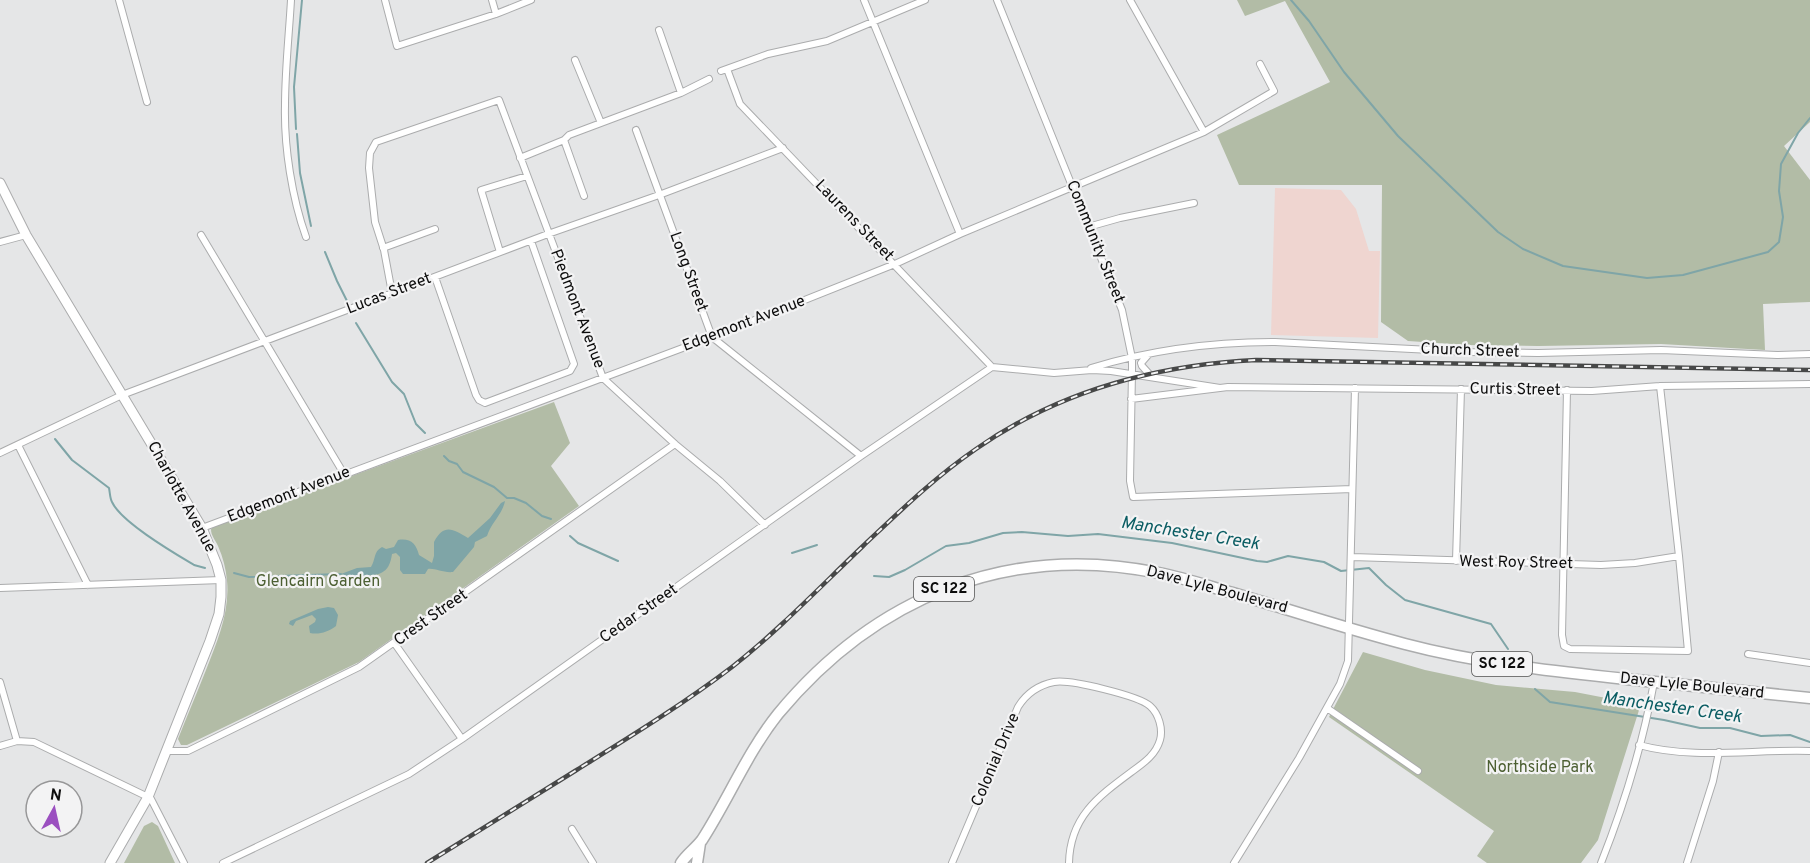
<svg xmlns="http://www.w3.org/2000/svg" width="1810" height="863" viewBox="0 0 1810 863" font-family="Overpass,sans-serif">
<style>
.industrial{fill:#efd5d0}
.green{fill:#b2bca6}
.water{fill:#7fa5a7}
.lines{fill:none;stroke-linecap:round;stroke-linejoin:round}
.stream{stroke:#7fa5a7;stroke-width:2}
.street-casing{stroke:#abacad;stroke-width:8}
.secondary-casing{stroke:#abacad;stroke-width:11}
.primary-casing{stroke:#abacad;stroke-width:13}
.street{stroke:#fff;stroke-width:6}
.secondary{stroke:#fff;stroke-width:9}
.primary{stroke:#fff;stroke-width:10}
.rail-casing{stroke:#474848;stroke-width:4.5}
.rail{stroke:#f3f3f4;stroke-width:2;stroke-dasharray:7;stroke-linecap:butt}
.labels{text-anchor:middle;dominant-baseline:central;stroke-width:4.5;stroke-linejoin:round;paint-order:stroke}
.shield{fill:#f3f3f4;stroke:#525252;stroke-width:1.5}
.shield-label{font-size:15px;font-weight:bold;fill:#0d0d0d}
.street-label{font-size:16px;fill:#0d0d0d;stroke:#f3f3f4}
.park-label{font-size:16px;fill:#4c5f32;stroke:#f3f3f4}
.water-label{font-size:18px;font-style:italic;fill:#0b5d63;stroke:#f3f3f4}
</style>
<rect width="100%" height="100%" fill="#e5e6e7"/>
<path class="industrial" d="M1275,188L1341,190L1356,209L1369,251H1380L1378,338L1271,335Z"/>
<path class="green" d="M1237,0H1810V122L1784,146L1810,180V302L1763,304L1765,350L1661,344L1538,346L1468,345L1408,341L1381,322L1382,185H1239L1217,135L1330,82L1285,1L1245,16Z
M554,402L570,443L551,466L579,506L359,662L187,745H181L178,739C187,716 197,693 206,670C217,642 230,612 227,581C226,569 223,557 218,546C215,539 211,536 211,529L215,526Z
M1363,652L1425,670L1496,685L1575,692L1606,698L1640,707L1598,840L1581,863H1487L1477,856L1494,831L1329,717Z
M152,822L158,826L175,863H124L144,826Z"/>
<path class="water" d="M505,501C502,515 491,523 487,536L475,542L474,547L453,572C443,573 435,568 428,569L425,574H403L400,570V557L396,553L392,554C389,575 379,575 360,576C353,577 348,577 341,574L357,568L371,567C376,559 373,552 382,547L386,549L394,547L398,540C411,538 416,544 419,555L432,563L434,556V542C444,523 453,529 468,538L490,518L501,503Z
M328,607L334,608L338,615L336,626C328,632 319,635 310,633L309,626L315,622L316,619L312,615L296,621L293,626L289,624L290,621L318,609Z"/>
<g class="lines">
<path class="stream" d="M1291,0L1309,21L1344,72L1398,136L1498,232L1523,249L1563,266L1647,278L1683,275L1768,252L1779,242L1783,217L1779,191L1781,164L1798,133L1810,118
M296,129L294,87L302,0
M297,134L300,173L311,226
M325,252L337,281L347,301
M356,323L392,382L404,394L416,424L425,433
M55,439L72,460L109,488C110,493 110,499 112,502C121,522 174,553 194,565L205,568
M444,456L449,461L457,464L463,472L494,487L507,498H514L526,503L542,516L551,519
M570,536L578,543L618,561
M792,553L817,545
M234,573L249,577L341,574
M874,576L889,577L905,570L946,546L969,543L1003,533L1022,532L1068,536L1098,534L1172,543L1257,561L1267,562L1288,556L1324,562L1341,571L1369,568L1386,585L1405,600L1491,624L1508,649
M1535,689L1550,702L1664,720L1700,728H1730L1761,736L1790,735L1810,742"/>
<defs>
<path id="street" d="M119,0L147,102
M291,0C289,35 285,70 285,106C284,147 292,198 306,237
M385,0L397,46L496,14L531,0
M492,0L496,14
M864,0L960,234
M997,0L1122,310L1132,358V372L1130,481L1133,497L1352,489
M1130,0L1204,132
M659,30L681,93
M575,60L601,123
M727,69L740,104L992,367
M721,71L768,54L827,41L925,0
M636,130L712,337L861,456
M564,140L569,135L681,93L709,79
M520,158L564,140L584,196
M1088,227L1120,218L1194,203
M201,235L344,474
M0,242L26,235
M383,248L435,229
M500,252L481,190L527,176
M435,277L476,395L479,400L485,403L570,371L574,364L531,241
M392,293L384,250L375,222L369,168L370,153L376,142L499,100L603,378L675,444L720,481L765,525
M1148,355L1141,363L1142,366L1152,377
M1091,368C1150,350 1213,342 1275,342L1470,352L1538,353L1661,350L1777,355L1810,354
M1567,390L1562,635L1564,646L1570,649L1688,651L1679,556L1660,386
M1131,399L1228,387L1592,391L1660,386L1810,384
M18,445L88,585
M0,453L122,395L548,234L659,195L783,148
M202,528L712,337L895,264L960,234L1204,132L1274,91L1260,64
M1352,557L1601,565L1635,563L1679,556
M1456,561L1461,389
M0,588L221,580
M395,644L462,739
M1748,654L1810,663
M0,682L17,741
M1327,708L1418,771
M1639,745C1694,760 1753,749 1810,751
M0,746L17,741L34,742L148,797L151,799L184,863
M166,751H188L359,667L675,444
M572,829L593,863
M223,863L409,774L462,739L861,456L992,367L1054,373L1092,370L1111,371L1220,388
M952,863L1018,707C1026,694 1039,685 1054,682C1070,679 1139,696 1150,706C1159,714 1163,729 1160,740C1156,754 1145,762 1134,770C1099,796 1070,816 1069,863
M1234,863L1299,758L1340,684L1348,661L1355,388
M1601,863C1624,805 1643,743 1654,682
M1687,863L1713,781L1719,752"/>
<path id="secondary" d="M0,183L26,235L202,528L217,565L221,580V597L219,614L210,641L148,797L110,863"/>
<path id="primary" d="M681,863C687,854 696,848 702,840C729,798 747,753 778,714C875,597 1008,542 1159,573C1184,578 1208,586 1233,593C1290,610 1347,629 1405,644C1477,663 1551,671 1626,679C1687,685 1749,692 1810,698
M697,863L700,843"/>
</defs>
<use href="#street" class="street-casing"/>
<use href="#secondary" class="secondary-casing"/>
<use href="#primary" class="primary-casing"/>
<use href="#street" class="street"/>
<use href="#secondary" class="secondary"/>
<use href="#primary" class="primary"/>
<defs>
<path id="rail" d="M427,863C476,833 525,802 575,771C628,738 682,705 732,667C779,630 820,587 863,546C899,512 935,477 976,449C1059,391 1156,365 1256,360L1810,370"/>
</defs>
<use href="#rail" class="rail-casing"/>
<use href="#rail" class="rail"/>
</g>
<g class="labels">
<g class="shield">
<rect x="914" y="577" width="60" height="24" rx="4.5"/>
<rect x="1472" y="652" width="60" height="24" rx="4.5"/>
</g>
<g class="shield-label">
<text x="944" y="589">SC 122</text>
<text x="1502" y="664">SC 122</text>
</g>
<g class="street-label">
<text transform="translate(854 221) rotate(46)">Laurens Street</text>
<text transform="translate(1095 242) rotate(68)">Community Street</text>
<text transform="translate(688 272) rotate(70)">Long Street</text>
<text transform="translate(389 294) rotate(-21)">Lucas Street</text>
<text transform="translate(577 309) rotate(69)">Piedmont Avenue</text>
<text transform="translate(744 324) rotate(-21)">Edgemont Avenue</text>
<text transform="translate(1470 351) rotate(2)">Church Street</text>
<text transform="translate(1515 390) rotate(1)">Curtis Street</text>
<text transform="translate(289 495) rotate(-21)">Edgemont Avenue</text>
<text transform="translate(181 497) rotate(61)">Charlotte Avenue</text>
<text transform="translate(1516 563) rotate(1)">West Roy Street</text>
<text transform="translate(1217 590) rotate(15)">Dave Lyle Boulevard</text>
<text transform="translate(639 614) rotate(-35)">Cedar Street</text>
<text transform="translate(431 618) rotate(-35)">Crest Street</text>
<text transform="translate(1692 686) rotate(6)">Dave Lyle Boulevard</text>
<text transform="translate(996 760) rotate(-67)">Colonial Drive</text>
</g>
<g class="park-label">
<text x="318" y="582">Glencairn Garden</text>
<text x="1540" y="768">Northside Park</text>
</g>
<g class="water-label">
<text transform="translate(1190 534) rotate(9)">Manchester Creek</text>
<text transform="translate(1672 708) rotate(8)">Manchester Creek</text>
</g>
</g>
<g transform="translate(54 809) rotate(8)"><circle r="28" fill="#f3f3f4" stroke="#979798" stroke-width="1.5"/>
<path d="M0-4.5L10 22L0 15L-10 22Z" fill="#9b4fc0"/>
<text y="-9" font-size="16" font-weight="bold" text-anchor="middle" fill="#0d0d0d">N</text>
</g>
</svg>
